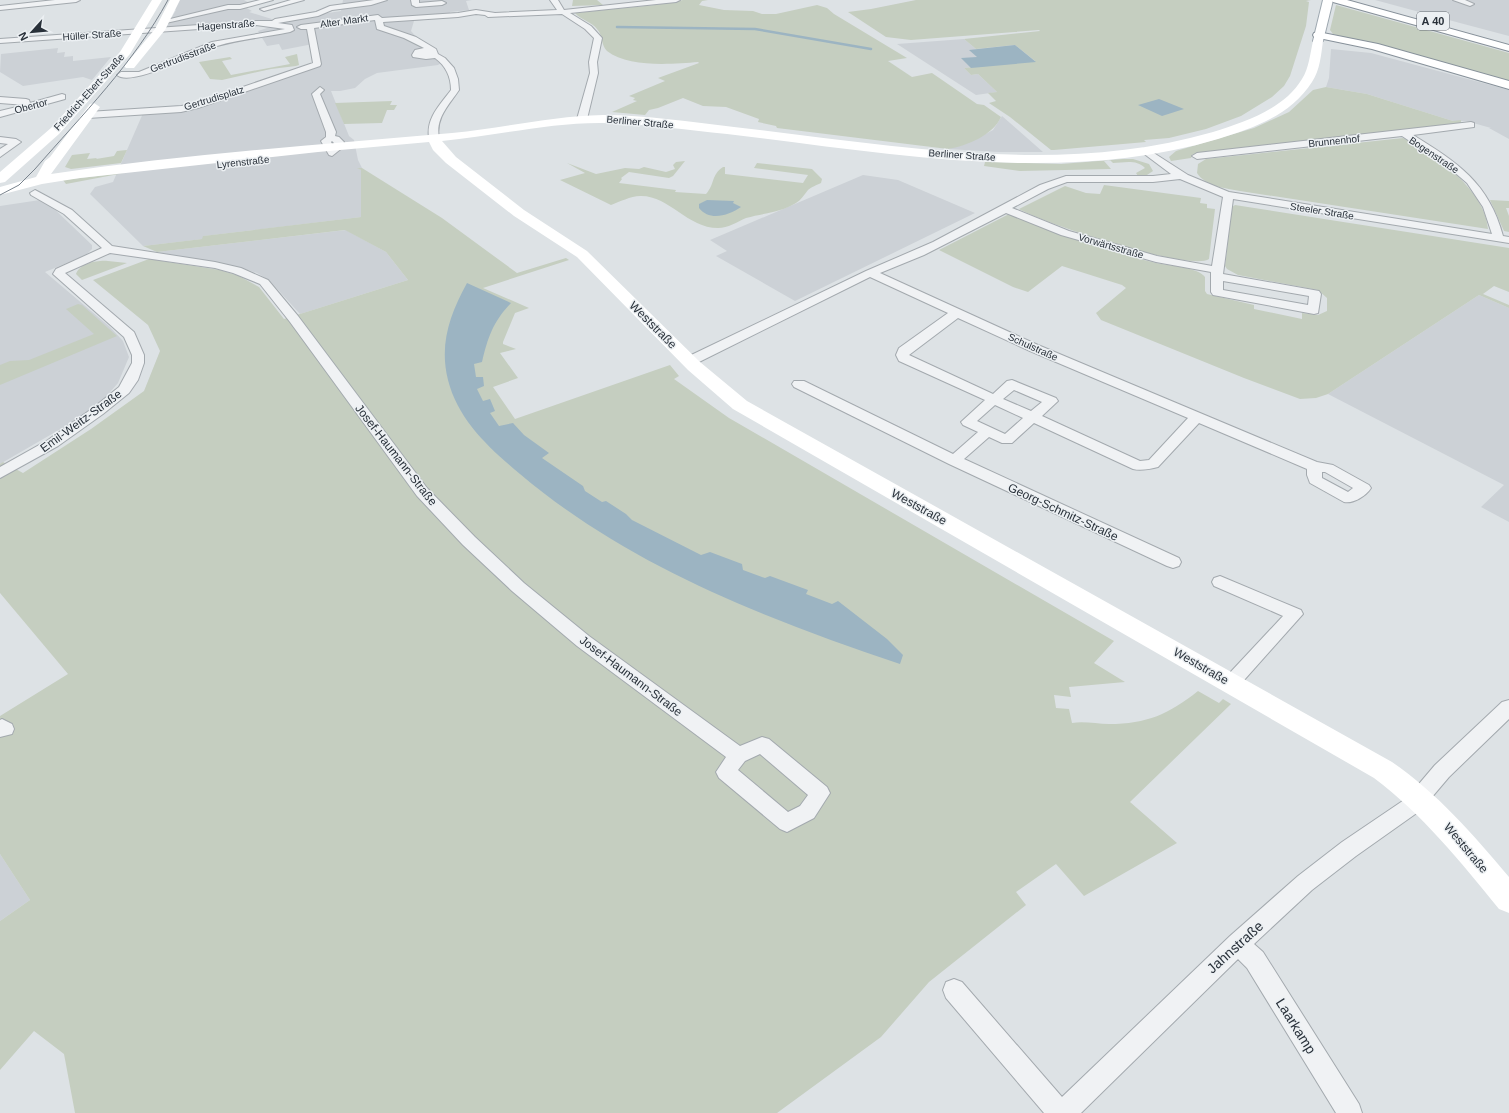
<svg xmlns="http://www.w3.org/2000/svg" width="1509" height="1113" viewBox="0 0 1509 1113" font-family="Arial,sans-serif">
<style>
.built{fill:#ccd1d6}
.green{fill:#c5cec0}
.water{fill:#9cb4c2}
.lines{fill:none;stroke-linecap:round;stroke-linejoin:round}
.stream{stroke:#9cb4c2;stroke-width:2.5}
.street-casing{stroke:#a3a9ae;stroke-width:2}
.primary-casing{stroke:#9ea8b0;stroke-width:2}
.highway-casing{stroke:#87919a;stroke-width:2}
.street{fill:#f0f2f4;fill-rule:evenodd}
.secondary{fill:#fff;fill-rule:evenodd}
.primary{fill:#fff;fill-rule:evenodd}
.highway{fill:#fff;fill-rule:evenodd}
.tram{stroke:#79838d;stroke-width:1}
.labels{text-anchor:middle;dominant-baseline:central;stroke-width:3;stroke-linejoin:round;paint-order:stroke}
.far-street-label{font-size:10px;fill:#29313a;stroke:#ecf0f3}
.shield{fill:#ecf0f3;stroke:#646a72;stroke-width:1}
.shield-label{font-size:11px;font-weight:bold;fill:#29313a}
.street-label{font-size:12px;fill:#29313a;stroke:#ecf0f3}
.near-street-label{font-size:14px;fill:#29313a;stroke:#ecf0f3}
</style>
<rect width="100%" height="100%" fill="#dde2e5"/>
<path class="built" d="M177,0H244L251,4L243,6L252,11L249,12L275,20L165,29L176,10L174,9Z
M343,0H472L466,1L469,10L450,12L449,17L414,21L411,31L418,39L443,57L436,58L441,63L438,65L377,73L365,79L355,88L340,91H331L349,136L354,140L358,160L362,168H358L361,170V217L204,236L203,239L143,246L90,194L95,187L113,182L144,111L181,109L317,64L313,44L282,50L279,44L267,46L258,31L279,24L278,21L341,11Z
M1375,0H1509V36L1460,23Z
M964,39L976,49L1015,45L1036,62L964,68L971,75L978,74L997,92L976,95L897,44Z
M58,48L57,53L65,52L64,57L73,56V61L111,57L92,80L83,77L23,86L0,72L1,54Z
M1331,49L1371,53L1509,90V139L1489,128H1491L1466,121H1453L1367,94L1326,87L1329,78Z
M1002,116L1043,152H998L948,149L974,140L993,130Z
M863,175L898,180L975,213L795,301L716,256L727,251L710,240Z
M40,200L48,203L92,245V249L86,255L45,272L110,327L123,341L129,357L118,383L104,399L76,420L0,464V206Z
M346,230L386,252L408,280L300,314L269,280L257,273L242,268L157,252Z
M1479,295L1509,308V522L1481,507L1504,485L1328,394Z
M0,854L30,900L0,921Z"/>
<path class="green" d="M573,0H597L603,5L572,6Z
M683,0H708L702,1L699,5L724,10L753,11L762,14H776L817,5L827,8L834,14L907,58L888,61L912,77L932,73L977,104L984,105L1001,117C993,135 967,146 948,149L777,128L776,126L758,122L759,119L726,107L703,106L683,98L658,108L649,110L645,115L612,112L637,101L633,100L635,98L629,96L665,81L658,78L699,63L698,62C673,64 628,68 607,51C601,46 603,35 597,29C592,22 581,20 575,13L655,5Z
M916,0H1311L1306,1L1309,2L1306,26L1290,76L1284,86L1272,97L1241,116L1206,129L1169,138L1144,140L1146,142L1054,150H1051L1010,117L989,103L996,101L988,93L997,92L978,74L971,75L964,68L1035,61L1015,45L976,49L964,39L1040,31L1039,30L911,40L886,37L848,12L871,9Z
M1336,5L1509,53V83L1333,34L1330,30Z
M297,54L299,65L296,66L271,69L222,80L210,79L199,62L230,57L232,59L222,61L231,75L290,64L285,57Z
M1326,87L1367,94L1453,121L1461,120V126L1193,154L1191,158L1171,161L1169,157L1176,151L1254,128L1289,112L1313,90Z
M392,101L390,105H397L394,110H387L382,123L344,124L335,103Z
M1403,138C1435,154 1486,191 1488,229L1240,191C1226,188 1206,187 1197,173L1198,164L1206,159Z
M127,150L121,163L71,169L65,167L72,155L90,153L87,159L97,158L96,159L114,156L117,151Z
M1123,159H1133L1149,164L1153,171L1147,175L1138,176L1136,173L1145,168C1136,159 1124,163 1113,163L1110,160L1104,161L1111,169L1020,171L984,166L985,162L1061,164Z
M685,161L673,176L669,178L629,172L621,178L622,179L619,183L676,190L675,192L706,194C715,184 711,175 723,167H725V174L803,183L808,175L754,168L757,163L812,169L822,179L821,183C817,185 811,187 808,190C804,195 801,200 796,203C780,213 763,213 746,218C737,222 728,228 718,228C687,228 669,195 640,196C631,196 619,202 611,205L560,180L585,173L567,163L596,174L625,168L639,169L644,167L666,172L675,169L673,165L676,162Z
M357,168H362L442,218L517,273L566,258L569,260L483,288L529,308L515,313L503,342V344L516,349L500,353L518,378L493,387L515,419L670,365L679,376L674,379L729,418L1114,641L1094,663L1125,682L1069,687L1071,697L1054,695L1056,708L1069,709L1072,723C1084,721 1097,724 1109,724C1147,724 1169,714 1198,691L1219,703L1223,699L1231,704L1130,802L1177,843L1084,896L1056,864L1016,892L1026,905L929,982L881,1037L777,1113H75L64,1054L34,1031L0,1070V921L30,900L0,854V716L68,674L0,593V464L3,462L23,473L91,429L144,391L160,351L148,325L93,280L149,259L220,270L239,276L259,287L284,319L408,280L386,252L345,230L157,252L143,246L202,239L203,236L361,217V170Z
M124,173L66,184L63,180Z
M1104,185L1201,198L1200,203L1207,204V208L1215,209L1209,259C1190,272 1043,223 1019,209L1065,186L1086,193L1100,194Z
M1490,200L1509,201V208H1506L1509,216V232L1504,231Z
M1235,205L1509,248V292L1494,286L1483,294L1509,305V308L1479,295L1328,394L1316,398L1300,399L1244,378L1101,320L1096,313L1126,288L1122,285L1062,266L1028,292L1013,287L939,250L1009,214C1057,234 1106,251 1156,263C1169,266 1198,267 1205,277V291L1207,294L1254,305V309L1302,319V313L1318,315L1327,311V298L1318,290L1238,275L1227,269L1225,266L1232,207Z
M108,261L127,263L82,280L76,274C80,263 98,260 108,261Z
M78,304L82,305L117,336L0,385V365L10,361L29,360L94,334L66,309Z"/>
<path class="water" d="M1015,45L1036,62L971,68L961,58L977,57L969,50Z
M1159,99L1184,109L1162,116L1138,105Z
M707,200L734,201L733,203L741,207C729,215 710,222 699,208V204Z
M467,283L511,303C493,322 488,337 482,362L474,364L476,377H483L484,386L477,389L483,401L490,399L495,411L490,413L499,426L513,423L524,435L549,453L542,458L583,486L585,491L602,502L606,501L626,514L632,520L701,555L710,552L742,564L743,570L765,578L770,576L808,590L806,594L832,604L838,601L887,639L903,655L900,664C766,619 629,566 520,474C489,448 458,420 448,380C439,344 450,314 467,283Z"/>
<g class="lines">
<path class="stream" d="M617,27L755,29L871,49"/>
<defs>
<path id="street" d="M55,0H80L76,2L0,10V6Z
M260,0H273L240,9H228L166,23L162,21L228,5H240Z
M291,0H304L264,11L260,9Z
M374,0H387L371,5L332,10L318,16L278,23L292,25L294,30L290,32C266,37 241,39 217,46C199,51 131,88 117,75L121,72H139L212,42L285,29L256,25L0,43V39L256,21H272L275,19L316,12L330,6Z
M411,0H419V3L442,1L446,3L442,5L416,7L412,5Z
M550,0H558L564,10L656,0H680L676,2L570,13L591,26L602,38L597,62L598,73L587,119L582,122L577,119L590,73L589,62L594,38L585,29L562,14L488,17L485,15L476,14L458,17L383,22L384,26L416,37L436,49L438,54L445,58L454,68L458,79L459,90C449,105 435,118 439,138L434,141L429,138C426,118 440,105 451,90C451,77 446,66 435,58L426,59L413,57L412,55L415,50L424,48L404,38L377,29L375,20L314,28L321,64L320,66L198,108L181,112L88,118L84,115L88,112L181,106L193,104L313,63L307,29H301L297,27L301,25L378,15L382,18L458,13L476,10L495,13L557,10Z
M1453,0H1465L1474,4L1470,6Z
M320,87L324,90L320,94L336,132L335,136L339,137L344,142L342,148L332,156L329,155L321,141L326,137V132L312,94ZM332,141L334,143L333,146L331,142Z
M62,94L65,95V99L0,117V111L25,105L0,103V97L26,99L29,100L30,103Z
M1471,122L1474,123V127L1413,135C1457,162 1489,183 1503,236L1509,237V243L1233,199L1223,274L1319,291L1321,294L1318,313L1314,314L1213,295L1211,292V272L1156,262L1061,235L1006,213L924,255L880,273L1038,345L1317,462L1333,465L1369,485L1371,488C1366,496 1353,504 1344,502L1310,483L1307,475V469L1199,423L1158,467C1150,469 1141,471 1133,469L1034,423L1012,443H1002L989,437L964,459L1179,558L1181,562L1179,566L1173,568L1167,566L949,464L794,387L792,384L794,381H804L953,454L978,432L963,425L961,422L985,400L899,361L896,355L899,348L948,313L870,277L695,364H685L684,361L685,358L866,271L933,242L1040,185L1066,176H1153L1171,174L1143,153L1141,151L1143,149L1146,148L1188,175L1229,192L1492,234L1483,207L1467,183L1446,165L1402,136L1197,159L1192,156L1197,153ZM1180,179L1223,197L1212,266L1157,256L1069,231L1012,208L1048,189L1067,182H1153ZM1223,281L1309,296L1308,305L1223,290ZM958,318L1030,351L1188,418L1149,460L1140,461L1042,416L1058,401L1056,398L1012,380L1007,381L993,394L909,355ZM1014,390L1042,402L1031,411L1003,399ZM995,405L1023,418L1005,434L977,421ZM1322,472H1325L1353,488L1348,492L1322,478Z
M0,137L16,139L21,142L0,157V149L8,144L0,143Z
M35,190L72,210L112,246L215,262L241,268L268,280L298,316L427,488L475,537L524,583L589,636L740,746L762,737L769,739L827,787L830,793L814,818L787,832L780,829L719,778L716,772L726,757L577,646L512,591L463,545L417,496L290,322L260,284L233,273L215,268L110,253L65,273L134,332L144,355V363L138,380L129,393L103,414L58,446L0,478V467L48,440L93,408L119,387L132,363V355L124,337L53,274L56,269L102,248L64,214L31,195L30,193ZM760,754L808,795L800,806L788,812L738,770L745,761Z
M1220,576L1301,610L1303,614L1237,688L1231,690L1225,688L1222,683L1225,678L1283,616L1214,586L1212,582L1214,578Z
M1509,700V719L1449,777L1421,810L1356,856L1312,890L1254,944L1263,952L1359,1104L1362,1113H1336L1247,968L1238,959L1081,1113H1044L946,998L943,990L946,982L954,979L962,982L1062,1097L1230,936L1298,876L1342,842L1407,798L1435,765L1502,702Z
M2,719L12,724L14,729L12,734L0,737V720Z"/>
<path id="primary" d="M1323,0H1333L1323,41L1318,44L1313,41Z"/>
<path id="highway" d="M1331,0H1347L1509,45V51L1333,2Z
M1318,32L1378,44L1509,81V89L1372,49L1314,37L1313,35L1314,33Z"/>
</defs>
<use href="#street" class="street-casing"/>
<use href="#primary" class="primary-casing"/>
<use href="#highway" class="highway-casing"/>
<use href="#street" class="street"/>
<path class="secondary" d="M152,0H162L130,54L107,80L59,134L5,182L0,183V172L51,128L120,52Z
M170,0H180L165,30L134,68H126L124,66L126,64L155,29Z
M1318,38L1323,41C1321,55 1320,70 1312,82C1291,115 1254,128 1218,139C1059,186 889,153 727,134C687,130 646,124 605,123C550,122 497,136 442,141L456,157L524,210L587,251L700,362L747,401L1392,762C1438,794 1473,834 1509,877V913L1499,909C1460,861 1423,815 1374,778L733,409L688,370L577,257L514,216L446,163L433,150L429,142L318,152L80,178L42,184L0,195V187L36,177L45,161L50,157L90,104L94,103L100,107L51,174C184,154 318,145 452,133C503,128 552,116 603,115C646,115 691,122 734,127C892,145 1058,177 1213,132C1245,122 1284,109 1302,79C1309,68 1310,54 1313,41Z"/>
<use href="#primary" class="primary"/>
<use href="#highway" class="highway"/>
<path class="tram" d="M0,195L19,185L35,169C82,115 134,63 168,0"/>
</g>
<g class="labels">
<g class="far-street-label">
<text transform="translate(344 21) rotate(-8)">Alter Markt</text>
<text transform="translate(226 25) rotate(-4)">Hagenstraße</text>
<text transform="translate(92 35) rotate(-4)">Hüller Straße</text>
<text transform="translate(183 57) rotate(-21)">Gertrudisstraße</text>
<text transform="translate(89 92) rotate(-48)">Friedrich-Ebert-Straße</text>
<text transform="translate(214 98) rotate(-17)">Gertrudisplatz</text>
<text transform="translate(31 106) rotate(-15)">Obertor</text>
<text transform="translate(640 122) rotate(5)">Berliner Straße</text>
<text transform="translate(1334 141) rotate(-6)">Brunnenhof</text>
<text transform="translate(962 155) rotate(4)">Berliner Straße</text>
<text transform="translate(1434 155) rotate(34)">Bogenstraße</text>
<text transform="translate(243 162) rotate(-6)">Lyrenstraße</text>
<text transform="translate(1322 211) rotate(9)">Steeler Straße</text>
<text transform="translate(1111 246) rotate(16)">Vorwärtsstraße</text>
<text transform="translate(1033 347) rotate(24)">Schulstraße</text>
</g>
<rect class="shield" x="1417" y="12" width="32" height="18" rx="3"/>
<g class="shield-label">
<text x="1433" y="21">A 40</text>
</g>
<g class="street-label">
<text transform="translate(653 325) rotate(45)">Weststraße</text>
<text transform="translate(81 421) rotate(-36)">Emil-Weitz-Straße</text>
<text transform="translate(396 455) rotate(52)">Josef-Haumann-Straße</text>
<text transform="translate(919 507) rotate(29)">Weststraße</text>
<text transform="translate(1063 512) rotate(25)">Georg-Schmitz-Straße</text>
<text transform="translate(1201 666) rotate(30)">Weststraße</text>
<text transform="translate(631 676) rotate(37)">Josef-Haumann-Straße</text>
<text transform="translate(1466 848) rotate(50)">Weststraße</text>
</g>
<g class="near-street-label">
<text transform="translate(1235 947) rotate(-42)">Jahnstraße</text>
<text transform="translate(1296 1026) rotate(58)">Laarkamp</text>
</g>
</g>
<g transform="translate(32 32) rotate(243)" stroke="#ecf0f3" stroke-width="3" paint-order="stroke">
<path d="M0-3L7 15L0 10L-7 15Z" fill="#29313a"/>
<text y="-6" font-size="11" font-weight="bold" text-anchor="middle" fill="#29313a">N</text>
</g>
</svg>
